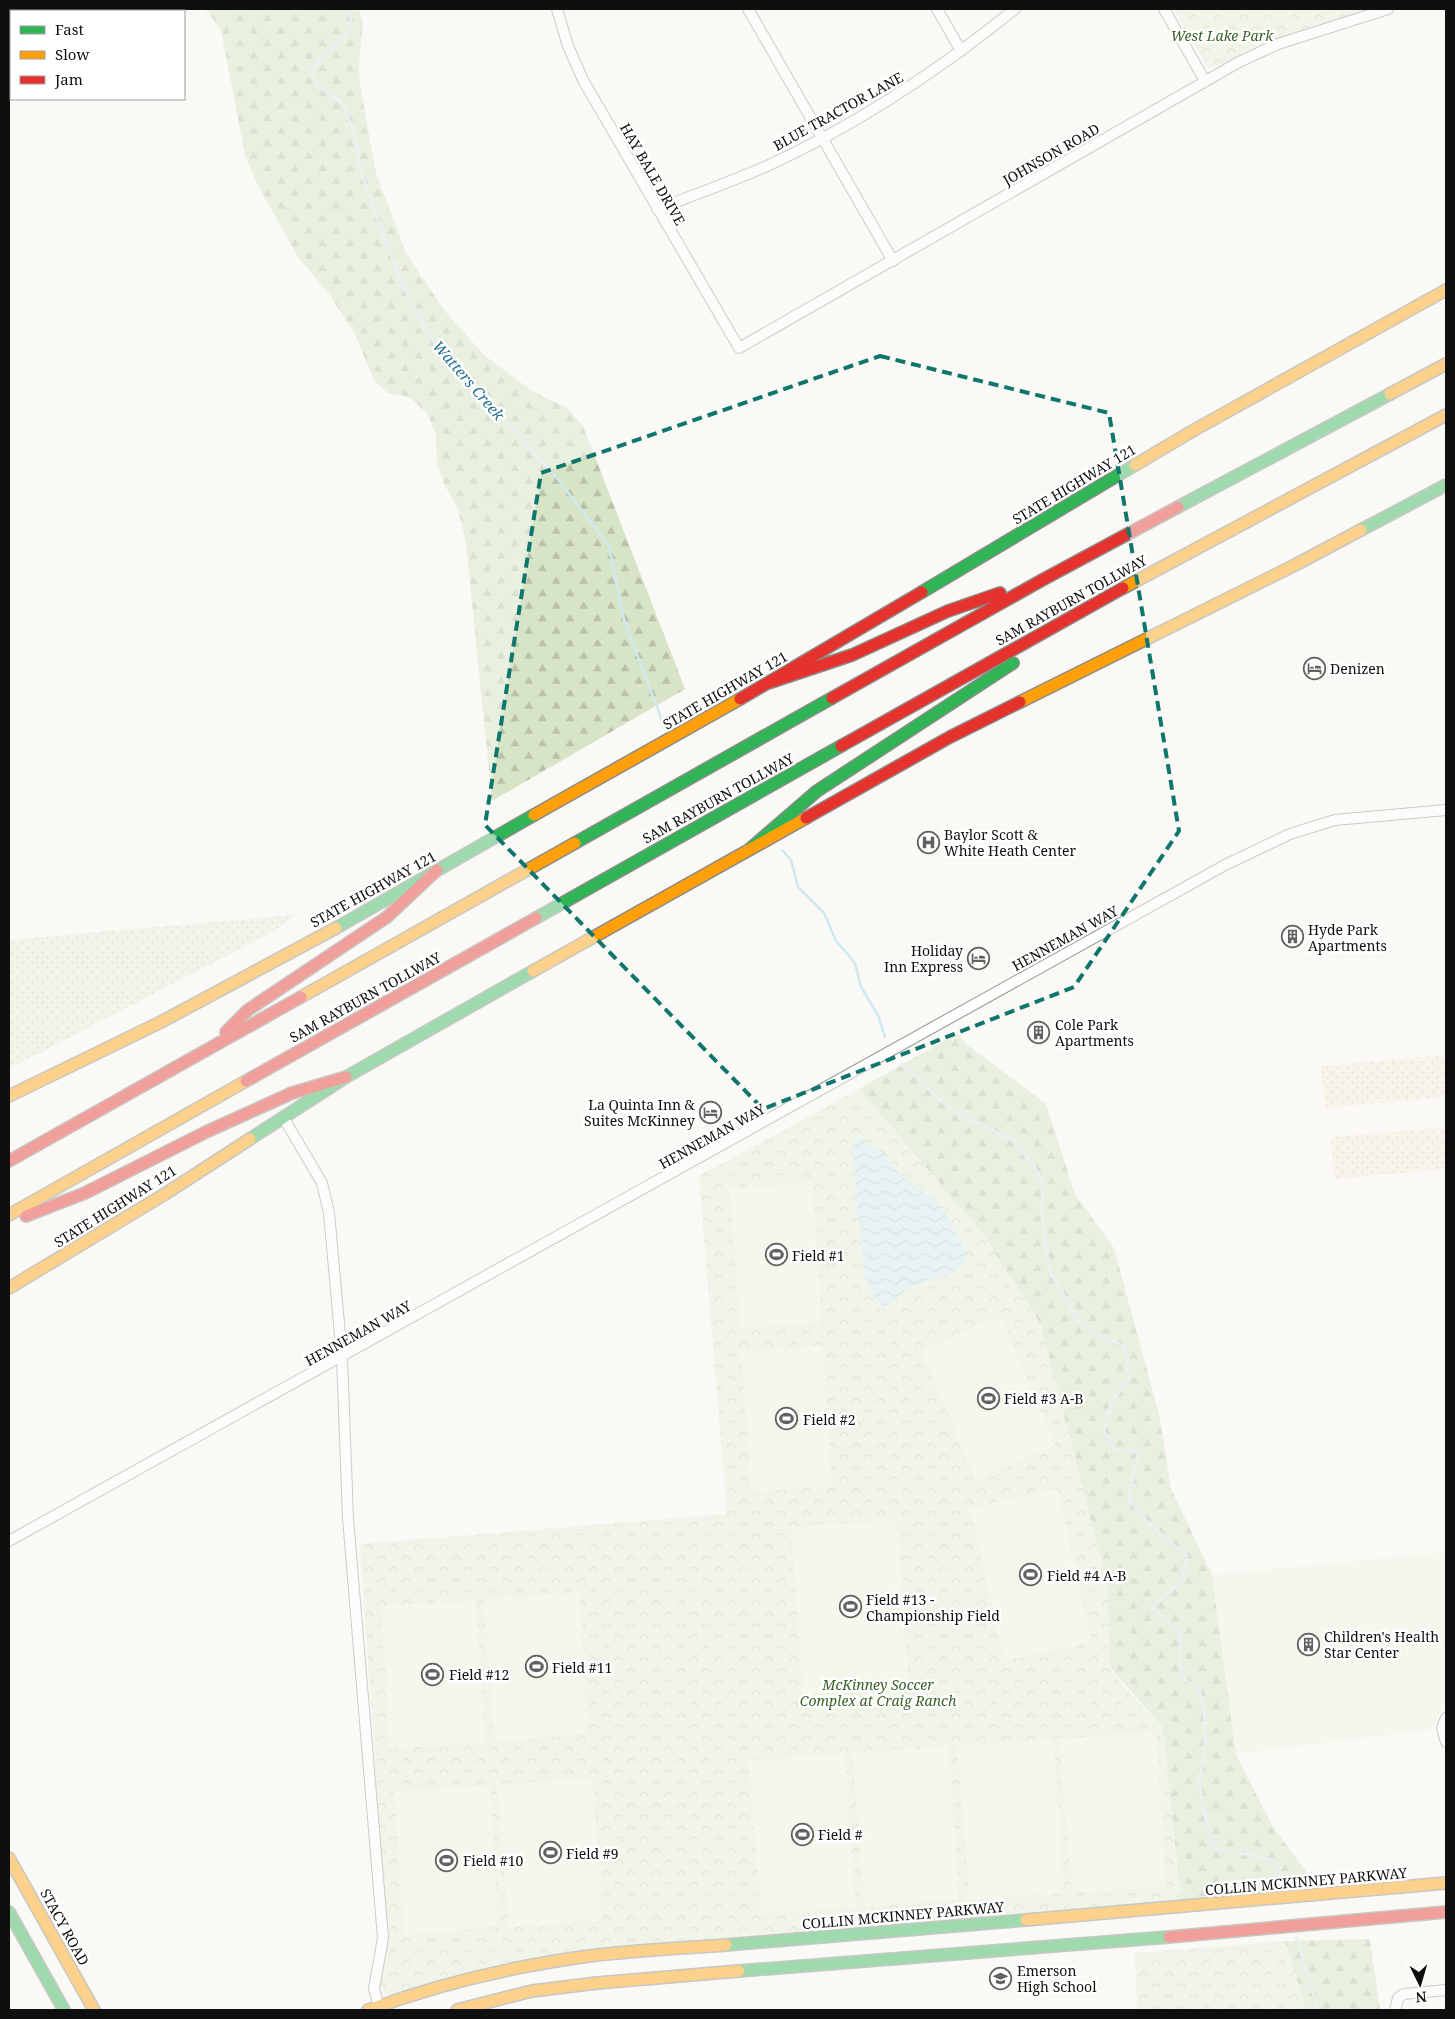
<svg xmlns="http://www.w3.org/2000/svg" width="1455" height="2019" viewBox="0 0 1455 2019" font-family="'Noto Serif',serif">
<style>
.grass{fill:url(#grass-dots)}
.forest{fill:url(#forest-firs)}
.sand{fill:url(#sand-dots)}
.park{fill:url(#park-crowns)}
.pitch{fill:#eff2e1}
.water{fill:url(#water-waves)}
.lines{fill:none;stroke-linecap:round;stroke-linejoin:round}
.stream{stroke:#cfe9f1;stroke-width:2.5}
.street-casing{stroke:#959493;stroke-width:12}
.fast-casing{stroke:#8b8b89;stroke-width:14}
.slow-casing{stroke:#8b8b89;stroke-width:14}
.jam-casing{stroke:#8b8b89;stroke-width:14}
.street{stroke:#fefefe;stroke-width:10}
.fast{stroke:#30b455;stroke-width:11}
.slow{stroke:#ff9f0a;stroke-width:11}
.jam{stroke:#e5322d;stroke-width:11}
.marked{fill:none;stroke:#0f766e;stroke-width:4;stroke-dasharray:10 6;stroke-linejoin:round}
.labels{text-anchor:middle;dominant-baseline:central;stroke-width:5;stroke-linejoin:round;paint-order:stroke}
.park-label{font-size:14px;font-style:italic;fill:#385f26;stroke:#fff}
.street-label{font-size:14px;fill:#0f0f0f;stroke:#fff}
.poi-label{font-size:14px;fill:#0f0f0f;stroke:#fff;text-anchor:start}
.water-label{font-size:15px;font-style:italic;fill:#266f92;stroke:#fff}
</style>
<defs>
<pattern id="grass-dots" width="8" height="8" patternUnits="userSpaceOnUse" patternTransform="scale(1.25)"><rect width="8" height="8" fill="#e7eed7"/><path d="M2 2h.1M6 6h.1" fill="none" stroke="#c5cbb7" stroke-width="1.8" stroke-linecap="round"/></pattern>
<pattern id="forest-firs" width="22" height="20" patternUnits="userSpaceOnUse" patternTransform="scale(1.25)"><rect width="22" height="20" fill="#d8e4c6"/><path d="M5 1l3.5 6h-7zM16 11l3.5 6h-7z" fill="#b8c2a9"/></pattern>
<pattern id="sand-dots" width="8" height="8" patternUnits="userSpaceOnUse" patternTransform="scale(1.25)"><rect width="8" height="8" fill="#f7edda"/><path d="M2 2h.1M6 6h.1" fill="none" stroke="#d3caba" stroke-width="1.8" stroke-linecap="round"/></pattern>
<pattern id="park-crowns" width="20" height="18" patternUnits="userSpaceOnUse" patternTransform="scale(1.25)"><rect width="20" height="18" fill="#e7eed7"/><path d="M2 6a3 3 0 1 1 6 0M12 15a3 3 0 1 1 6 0" fill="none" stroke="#c5cbb7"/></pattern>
<pattern id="water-waves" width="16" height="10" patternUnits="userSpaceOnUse" patternTransform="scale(1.25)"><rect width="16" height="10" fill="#cfe9f1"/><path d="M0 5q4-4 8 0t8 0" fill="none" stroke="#b1c7cd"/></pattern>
</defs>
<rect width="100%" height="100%" fill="#faf9f5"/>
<path class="grass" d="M294,915L276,930L9,1069V940Z"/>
<path class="forest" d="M202,9H359L363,23L359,66L360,84L376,174L406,253L444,310L484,355L532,391L567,408L583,426L685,689L492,801L466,543L458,509L444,484L437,463L436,435L427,413L409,397L388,393L374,381L355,334L329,294L298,257L259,187L245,155L221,30L208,12Z
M958,1033L966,1044L1046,1104L1075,1194L1114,1248L1159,1414L1171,1489L1212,1575L1236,1754L1273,1827L1320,1890L1181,1903L1163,1728L1110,1667L1107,1584L985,1237L859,1089Z
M1370,1939L1380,2010H1306L1285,1941Z"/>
<path class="sand" d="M1446,1055V1097L1325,1108L1321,1066Z
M1446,1127V1169L1334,1179L1331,1137Z"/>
<path class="park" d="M1173,9H1368L1209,69Z
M859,1089L985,1237L1040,1323L1108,1584L1110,1667L1123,1686L1163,1728L1181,1903L601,1949L386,1995L379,1986L387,1938L360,1544L727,1514L699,1176Z
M1285,1941L1306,2010H1137L1135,1953Z"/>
<path class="pitch" d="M812,1182L822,1322L740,1328L730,1188Z
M1001,1316L1055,1446L976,1480L921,1350Z
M823,1346L832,1486L751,1492L741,1352Z
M1058,1489L1092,1642L1004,1661L970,1508Z
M897,1520L909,1687L803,1695L791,1527Z
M1446,1552V1696L1433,1729L1236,1754L1212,1575Z
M579,1592L588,1734L494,1742L484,1599Z
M476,1600L485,1742L390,1749L381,1606Z
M1156,1732L1166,1886L1072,1893L1059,1739Z
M1054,1739L1064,1893L970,1900L957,1746Z
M949,1746L959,1899L865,1907L852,1753Z
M845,1754L855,1907L761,1914L748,1760Z
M593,1778L602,1920L508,1928L498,1785Z
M490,1785L498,1927L404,1935L394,1792Z"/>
<path class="water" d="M855,1139H862L872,1148L888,1155L887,1160L905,1179L935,1200L944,1210L968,1255L959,1268L952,1272L909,1287L888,1305L883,1307L871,1292L864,1272L860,1222L857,1214L855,1168L852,1150Z"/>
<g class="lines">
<path class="stream" d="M350,9L351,17L349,32L311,70L318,86L343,103L352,129L363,178L384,236L408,297L436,346L556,477L609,546L624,620L663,723
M782,850L791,860L798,887L824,913L836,941L855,963L861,987L878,1015L885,1037
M902,1064L941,1101L968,1119L1013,1140L1035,1168L1043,1185L1042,1219L1050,1272L1078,1320L1100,1336L1124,1346L1129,1378L1111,1403L1104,1431L1115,1449L1138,1452L1129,1499L1149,1524L1187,1556L1182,1581L1151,1607L1168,1621L1180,1635L1181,1677L1199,1689C1205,1709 1206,1733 1204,1754C1204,1762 1201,1770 1200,1777C1199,1795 1208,1832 1215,1849L1272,1859L1289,1891
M1296,1937L1318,2010"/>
<defs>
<path id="street" d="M557,9L568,46L583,80L739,348L1239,62L1278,44L1388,9
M748,9L893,261
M937,9L961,51
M1164,9L1205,81
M657,209C694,195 731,182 767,166C857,125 938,71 1015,9
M283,1117L322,1183L329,1213L342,1357L348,1518L383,1938L374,1989L380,2010
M9,1541L1225,865L1290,834L1335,820L1446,810
M1446,1718L1442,1728L1446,1742
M1395,2010L1398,1998L1404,1994L1446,1990"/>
<path id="fast" d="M1178,507L1390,394
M1361,530L1446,485
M922,592L1135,465
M575,843L832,698
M751,848L817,791L1013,663
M536,918L841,746
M336,928L534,815
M250,1139L346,1077L533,971
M9,1912L64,2010
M726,1945L1026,1920
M739,1971L1169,1937"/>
<path id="slow" d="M1390,394L1446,364
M1135,465L1196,429L1446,290
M1123,588L1446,415
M1020,702L1295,565L1361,530
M534,815L740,699
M533,971L806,818
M301,997L575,843
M9,1096L161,1022L336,928
M9,1215L246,1081
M9,1288L165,1194L250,1139
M9,1858L94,2010
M1026,1920L1446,1883
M368,2010C441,1983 519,1965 597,1955C639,1950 683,1948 726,1945
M457,2010L532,1991L597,1983L739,1971"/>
<path id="jam" d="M768,683L852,655L948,611L1000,593
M832,698L1044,579L1178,507
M740,699L922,592
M841,746L1123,588
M806,818L950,737L1020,702
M226,1032L248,1010L387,917L437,870
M246,1081L536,918
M9,1161L301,997
M26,1216L85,1193L206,1132L292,1093L346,1077
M1169,1937L1446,1912"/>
</defs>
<use href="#street" class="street-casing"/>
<use href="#fast" class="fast-casing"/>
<use href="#slow" class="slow-casing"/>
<use href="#jam" class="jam-casing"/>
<use href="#street" class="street"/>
<use href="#fast" class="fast"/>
<use href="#slow" class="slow"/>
<use href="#jam" class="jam"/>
</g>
<path d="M0 0H1455V2019H0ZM880,356L1109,413L1179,831L1074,987L763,1109L485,825L541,473Z" fill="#faf9f5" fill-opacity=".55" fill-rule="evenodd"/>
<path class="marked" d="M880,356L1109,413L1179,831L1074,987L763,1109L485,825L541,473Z"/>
<defs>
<symbol id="hotel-ring" viewBox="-11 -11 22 22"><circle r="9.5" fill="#fff" stroke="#616160" stroke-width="1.5"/><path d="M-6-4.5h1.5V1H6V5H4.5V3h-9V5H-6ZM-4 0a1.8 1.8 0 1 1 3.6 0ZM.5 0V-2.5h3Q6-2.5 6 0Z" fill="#616160"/></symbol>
<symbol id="hospital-ring" viewBox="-11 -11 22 22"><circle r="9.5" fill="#fff" stroke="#616160" stroke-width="1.5"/><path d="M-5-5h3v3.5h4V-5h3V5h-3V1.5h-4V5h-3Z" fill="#616160"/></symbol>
<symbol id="building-ring" viewBox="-11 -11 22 22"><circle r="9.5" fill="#fff" stroke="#616160" stroke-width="1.5"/><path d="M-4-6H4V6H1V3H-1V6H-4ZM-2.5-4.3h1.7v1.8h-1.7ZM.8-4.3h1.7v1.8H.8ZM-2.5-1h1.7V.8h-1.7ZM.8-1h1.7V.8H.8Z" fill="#616160"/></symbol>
<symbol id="stadium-ring" viewBox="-11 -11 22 22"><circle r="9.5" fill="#fff" stroke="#616160" stroke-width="1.5"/><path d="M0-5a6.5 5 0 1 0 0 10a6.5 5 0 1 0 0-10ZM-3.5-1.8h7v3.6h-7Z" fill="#616160"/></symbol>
<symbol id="school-ring" viewBox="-11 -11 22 22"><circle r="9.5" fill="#fff" stroke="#616160" stroke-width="1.5"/><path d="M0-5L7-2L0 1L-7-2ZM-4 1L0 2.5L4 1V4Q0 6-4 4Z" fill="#616160"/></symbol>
</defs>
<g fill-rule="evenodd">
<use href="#hotel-ring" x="1302" y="656" width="25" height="25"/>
<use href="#hospital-ring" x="916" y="830" width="25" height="25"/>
<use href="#building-ring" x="1280" y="924" width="25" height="25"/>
<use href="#hotel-ring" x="966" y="946" width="25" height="25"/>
<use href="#building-ring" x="1026" y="1020" width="25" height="25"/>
<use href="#hotel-ring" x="698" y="1100" width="25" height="25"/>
<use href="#stadium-ring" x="764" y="1242" width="25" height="25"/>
<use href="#stadium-ring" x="976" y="1386" width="25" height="25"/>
<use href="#stadium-ring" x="774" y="1406" width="25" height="25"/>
<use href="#stadium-ring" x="1018" y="1562" width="25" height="25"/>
<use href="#stadium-ring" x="838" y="1594" width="25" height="25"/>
<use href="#building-ring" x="1296" y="1632" width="25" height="25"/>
<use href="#stadium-ring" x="524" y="1654" width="25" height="25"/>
<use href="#stadium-ring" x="420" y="1662" width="25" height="25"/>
<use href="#stadium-ring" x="790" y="1822" width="25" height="25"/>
<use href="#stadium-ring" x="538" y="1840" width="25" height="25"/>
<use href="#stadium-ring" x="434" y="1848" width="25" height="25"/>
<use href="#school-ring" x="988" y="1966" width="25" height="25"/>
</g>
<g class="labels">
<g class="park-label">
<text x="1222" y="35">West Lake Park</text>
<text x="878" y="1684">McKinney Soccer<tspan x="878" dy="16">Complex at Craig Ranch</tspan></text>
</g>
<g class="street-label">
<text transform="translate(838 111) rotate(-29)">BLUE TRACTOR LANE</text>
<text transform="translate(1051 154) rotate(-30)">JOHNSON ROAD</text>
<text transform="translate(653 174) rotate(60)">HAY BALE DRIVE</text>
<text transform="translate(1074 484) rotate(-31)">STATE HIGHWAY 121</text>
<text transform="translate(1071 600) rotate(-29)">SAM RAYBURN TOLLWAY</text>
<text transform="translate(725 690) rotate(-30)">STATE HIGHWAY 121</text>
<text transform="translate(718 798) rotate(-29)">SAM RAYBURN TOLLWAY</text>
<text transform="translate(373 889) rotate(-29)">STATE HIGHWAY 121</text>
<text transform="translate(1065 938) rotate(-29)">HENNEMAN WAY</text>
<text transform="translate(365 997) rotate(-29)">SAM RAYBURN TOLLWAY</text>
<text transform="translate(712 1136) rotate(-29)">HENNEMAN WAY</text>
<text transform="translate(115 1206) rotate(-32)">STATE HIGHWAY 121</text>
<text transform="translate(358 1333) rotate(-29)">HENNEMAN WAY</text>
<text transform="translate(1306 1881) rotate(-5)">COLLIN MCKINNEY PARKWAY</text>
<text transform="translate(903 1915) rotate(-5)">COLLIN MCKINNEY PARKWAY</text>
<text transform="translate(65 1927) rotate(61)">STACY ROAD</text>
</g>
<g class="poi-label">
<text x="1330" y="668">Denizen</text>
<text x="944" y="834">Baylor Scott &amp;<tspan x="944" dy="16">White Heath Center</tspan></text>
<text x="1308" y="929">Hyde Park<tspan x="1308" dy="16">Apartments</tspan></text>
<text x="963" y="950" text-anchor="end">Holiday<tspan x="963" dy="16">Inn Express</tspan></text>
<text x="1055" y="1024">Cole Park<tspan x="1055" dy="16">Apartments</tspan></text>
<text x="695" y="1104" text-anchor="end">La Quinta Inn &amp;<tspan x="695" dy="16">Suites McKinney</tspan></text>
<text x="792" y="1255">Field #1</text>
<text x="1004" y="1398">Field #3 A-B</text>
<text x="803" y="1419">Field #2</text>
<text x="1047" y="1575">Field #4 A-B</text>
<text x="866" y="1599">Field #13 -<tspan x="866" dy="16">Championship Field</tspan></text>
<text x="1324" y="1636">Children's Health<tspan x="1324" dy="16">Star Center</tspan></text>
<text x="552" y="1667">Field #11</text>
<text x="449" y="1674">Field #12</text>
<text x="818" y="1834">Field #</text>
<text x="566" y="1853">Field #9</text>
<text x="463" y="1860">Field #10</text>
<text x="1017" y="1970">Emerson<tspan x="1017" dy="16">High School</tspan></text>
</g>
<g class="water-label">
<text transform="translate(469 380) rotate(49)">Watters Creek</text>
</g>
</g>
<rect width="1455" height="2019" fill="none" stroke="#0f0f0f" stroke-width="20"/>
<rect x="10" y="10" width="175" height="90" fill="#ffffff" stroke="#9f9f9f"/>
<rect x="20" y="26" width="25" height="8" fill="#30b455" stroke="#9f9f9f"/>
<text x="55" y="35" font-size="15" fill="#0f0f0f">Fast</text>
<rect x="20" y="51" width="25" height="8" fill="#ff9f0a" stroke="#9f9f9f"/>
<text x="55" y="60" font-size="15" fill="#0f0f0f">Slow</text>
<rect x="20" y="76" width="25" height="8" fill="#e5322d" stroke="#9f9f9f"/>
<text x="55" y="85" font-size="15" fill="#0f0f0f">Jam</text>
<g transform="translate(1420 1984) rotate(175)" stroke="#ffffff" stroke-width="4" paint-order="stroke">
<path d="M0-4L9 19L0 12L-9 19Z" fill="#0f0f0f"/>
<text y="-8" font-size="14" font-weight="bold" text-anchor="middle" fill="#0f0f0f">N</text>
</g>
</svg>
